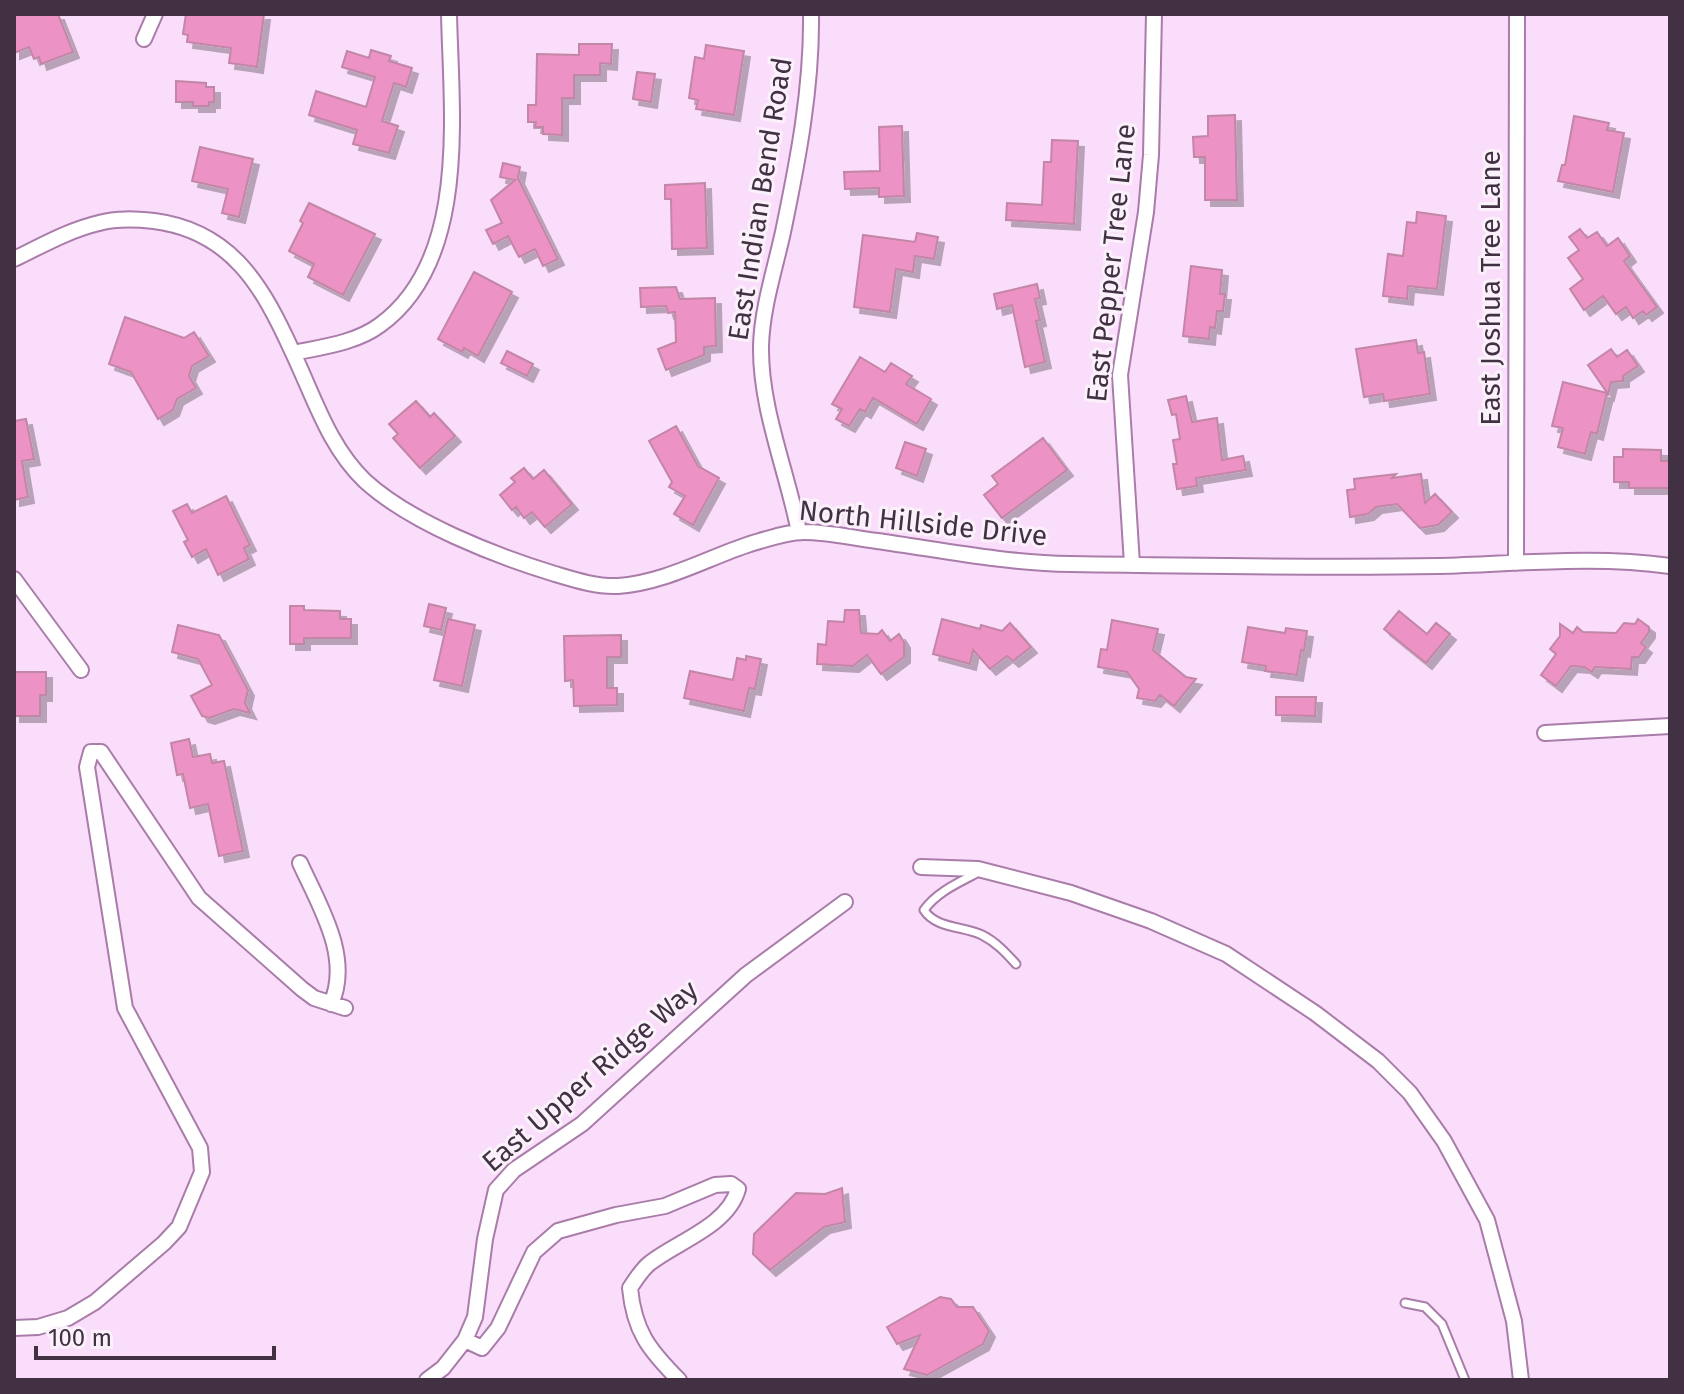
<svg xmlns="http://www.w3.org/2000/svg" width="1684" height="1394" viewBox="0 0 1684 1394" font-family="'Fira Sans',sans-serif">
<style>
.building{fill:#ec92c4;stroke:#c286a6;stroke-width:2;filter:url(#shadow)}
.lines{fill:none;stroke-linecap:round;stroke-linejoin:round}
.service-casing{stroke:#a97caa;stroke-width:11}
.minor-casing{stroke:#a97caa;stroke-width:18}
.service{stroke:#fff;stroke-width:7}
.minor{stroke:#fff;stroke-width:14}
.labels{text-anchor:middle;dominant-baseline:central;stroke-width:6;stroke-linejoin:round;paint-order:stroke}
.street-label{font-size:28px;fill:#423043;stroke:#fbf1fb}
</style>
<defs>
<filter id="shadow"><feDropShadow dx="6" dy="6" stdDeviation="0" flood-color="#0004"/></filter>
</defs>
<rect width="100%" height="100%" fill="#faddfa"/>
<path class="building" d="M14,14H58L73,52L41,64L39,57L34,59L29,47L14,53Z
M186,14H264L257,67L229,63L231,48L187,42L188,35L183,34Z
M579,44H612L611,64L600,63V75H574V98H562V135L543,134V127H535L536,122H528V105H536L537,54L579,55Z
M706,45L744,51L734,115L696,109L698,100L689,98L695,57L704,59Z
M371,50L391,56L389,61L412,68L406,87L394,83L382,121L398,126L389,153L353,144L357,130L309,115L316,91L366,107L375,77L342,67L347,51L369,58Z
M637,72L655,74L651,102L633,99Z
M176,81L206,83V87H214V102H209V106H193V102H176Z
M1235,115L1237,200H1205V157H1194L1193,137L1208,136V116Z
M1574,116L1609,123L1607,130L1624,133L1613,192L1558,181L1562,165H1565Z
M902,126L904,196L879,197V188L845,189L844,172L880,171L879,127Z
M1052,140L1078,141L1074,224L1006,220L1007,203L1042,205L1044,162H1051Z
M200,147L253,159L239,217L222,213L228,189L192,181Z
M503,163L520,167L518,178L558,259L543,266L535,249L519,257L508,236L493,244L486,230L502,223L491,200L515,180L500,177Z
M705,183L707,248L672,249L671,199H665V185Z
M309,203L375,234L343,295L308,277L314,264L289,251L303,223L300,221Z
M1417,212L1446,216L1437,289L1408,286L1407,299L1383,296L1388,254L1403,256L1407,222L1416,223Z
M1580,229L1587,238L1597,232L1607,246L1618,238L1630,256L1624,261L1657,307L1646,315L1643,311L1633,318L1626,307L1616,314L1603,296L1584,310L1570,289L1583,279L1568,258L1579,250L1569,237Z
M917,233L938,237L934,259L915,256L913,272L896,269L890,312L854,307L863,235L915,242Z
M1191,266L1222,270L1220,294H1225L1223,311H1217L1215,328L1210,327L1209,339L1183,336Z
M474,272L512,292L478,356L464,348L462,352L438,339Z
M1037,284L1040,298L1035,299L1040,320L1036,321L1045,362L1025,367L1012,305L997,309L994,294Z
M676,287L680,299L715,298L716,346L704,347V355L666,370L658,349L676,342L675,312L668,313L666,306L641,307L640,288Z
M125,317L184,338L194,332L209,356L192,366L189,376L196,388L177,399L173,410L158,419L131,372L109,364Z
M1416,340L1418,353L1424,352L1430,394L1384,401L1383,394L1364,397L1356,349Z
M1611,349L1617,357L1627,350L1638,366L1623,376V381L1611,382L1608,394L1588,365Z
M507,351L533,364L527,376L501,363Z
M860,357L885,372L891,363L912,376L906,384L931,399L917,424L873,398L865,412L860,409L849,426L836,419L842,409L832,404Z
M1563,382L1607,393L1597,434L1591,432L1585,454L1558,447L1563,428L1552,426Z
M1186,396L1192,422L1217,418L1222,460L1243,456L1246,470L1196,478L1197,486L1177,489L1173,464H1177L1173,440L1180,439L1176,414L1172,415L1168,400Z
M416,401L430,417L434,413L455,436L420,468L393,438L398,434L389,424Z
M26,419L34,459L22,461L28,497L14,500V421Z
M676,426L698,466L719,478L693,525L674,514L685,496L669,487L672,482L649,441Z
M1043,438L1067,470L1002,518L984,495L998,484L992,476Z
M905,442L926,449L917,476L896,468Z
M1623,449L1661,450V461H1670V488H1629V482H1614V457H1623Z
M524,468L533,479L544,470L572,504L545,527L532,512L524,518L516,507L512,510L500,495L515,482L511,478Z
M1396,474L1392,478L1421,474L1425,503L1435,494L1452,512L1438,525L1420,528L1397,504L1376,507L1368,514L1350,517L1347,490L1355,489L1354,479Z
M226,496L250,545L244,548L249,559L218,575L206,549L192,557L184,542L188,540L173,511L187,504L192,513Z
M429,604L446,608L441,630L424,626Z
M290,606H304V610L340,611V619H351V638H304V644H290Z
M845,610H859L861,633L878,634L882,630L890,641L899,634L904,642V657L881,674L867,655L853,666L817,664L818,644L826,645L828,621L844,622Z
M1399,611L1427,634L1436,623L1450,634L1426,663L1384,629Z
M448,619L475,625L462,686L434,680Z
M942,619L980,629L981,625L1002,631L1010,623L1031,647L1013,661L1007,656L990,669L973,650L970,664L933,654Z
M1638,619L1649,627V632L1641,643L1646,647L1639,657H1632L1631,669L1595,667L1592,672L1584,667L1571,666L1556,686L1541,675L1556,654L1550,649L1560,636V624L1573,633L1577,627L1583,632L1616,633L1624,623L1635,624Z
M1112,620L1158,629L1153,650L1186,677L1196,679L1174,706L1160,695L1155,701L1137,698L1139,689L1127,672L1098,667L1101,649L1107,650Z
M178,625L219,635L248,690L245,703L250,713L234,709L209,718L202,716L191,696L212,685L198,659L172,652Z
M1248,627L1285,633L1286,628L1307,631L1304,651L1301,650L1297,675L1265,671L1266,666L1242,662Z
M621,635V657H607V688H617V705L574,706L573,680L565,681L564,636Z
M746,656L761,659L755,689L749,688L744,711L684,698L690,671L733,680L737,658L746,660Z
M14,672H46V695H40V716H14Z
M1276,697H1316L1315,716L1276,715Z
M189,739L193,757L210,754L212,763L224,761L243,851L219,856L208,804L190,808L183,774L177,775L171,743Z
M842,1188L845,1222L824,1227L770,1270L753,1254L754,1234L796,1193L825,1194Z
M940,1297L951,1299L957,1307H973L989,1331L983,1344L927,1375L904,1369L920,1335L897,1344L887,1327Z"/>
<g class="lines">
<defs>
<path id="service" d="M977,873C958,883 937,892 924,910C936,929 964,926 982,935C996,942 1006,953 1016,964
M1405,1303L1425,1307L1442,1324L1465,1380"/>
<path id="minor" d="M144,39L155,14
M14,259C41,246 69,230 99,223C117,218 135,219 154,221C232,231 263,287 293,353C314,397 329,447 365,481C411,523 496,556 555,574C575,580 597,587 618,586C664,583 707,558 750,544C767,539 786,532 804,532C828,532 853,538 877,541C941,550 1005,563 1070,564C1193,566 1316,568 1439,566C1516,564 1594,555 1670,566
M293,353C322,347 356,343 380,325C470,260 451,111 449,14
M799,532C787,471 760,408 761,346C762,308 775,269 783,232C798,160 812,88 811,14
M1516,563L1517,14
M1132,564L1120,375L1146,212L1151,155L1154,14
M14,579L81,670
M1545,733L1670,726
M300,863C319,905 352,957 331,1004
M921,867L978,869L1071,893L1151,921L1226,954L1315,1013L1378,1061L1410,1093L1444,1141L1487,1220L1514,1321L1521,1380
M14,1328L38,1327L68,1318L95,1302L164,1243L179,1227L202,1172L200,1148L125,1008L87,767L91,752H101L199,898L302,989L314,998L345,1008
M465,1340L482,1348L498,1328L534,1252L558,1231L616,1215L665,1206L715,1185L731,1184L738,1189C728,1226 678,1241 650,1263C642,1269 636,1279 630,1288C634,1331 649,1350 679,1380
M427,1380L443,1368L465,1340L475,1317L485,1239L496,1190L514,1170L582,1124L746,975L845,902"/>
</defs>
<use href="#service" class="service-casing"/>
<use href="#minor" class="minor-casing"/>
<use href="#service" class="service"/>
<use href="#minor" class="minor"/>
</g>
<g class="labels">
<g class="street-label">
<text transform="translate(760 199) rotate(-81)">East Indian Bend Road</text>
<text transform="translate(1111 263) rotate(-84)">East Pepper Tree Lane</text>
<text transform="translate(1490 288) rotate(-90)">East Joshua Tree Lane</text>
<text transform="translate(923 523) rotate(6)">North Hillside Drive</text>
<text transform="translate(590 1076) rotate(-41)">East Upper Ridge Way</text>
</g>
</g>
<rect width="1684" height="1394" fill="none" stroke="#423043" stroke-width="32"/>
<path d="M36 1346v12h238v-12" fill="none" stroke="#423043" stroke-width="4"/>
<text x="48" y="1346" font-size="24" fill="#423043" stroke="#fbf1fb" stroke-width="6" paint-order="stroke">100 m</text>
</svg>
